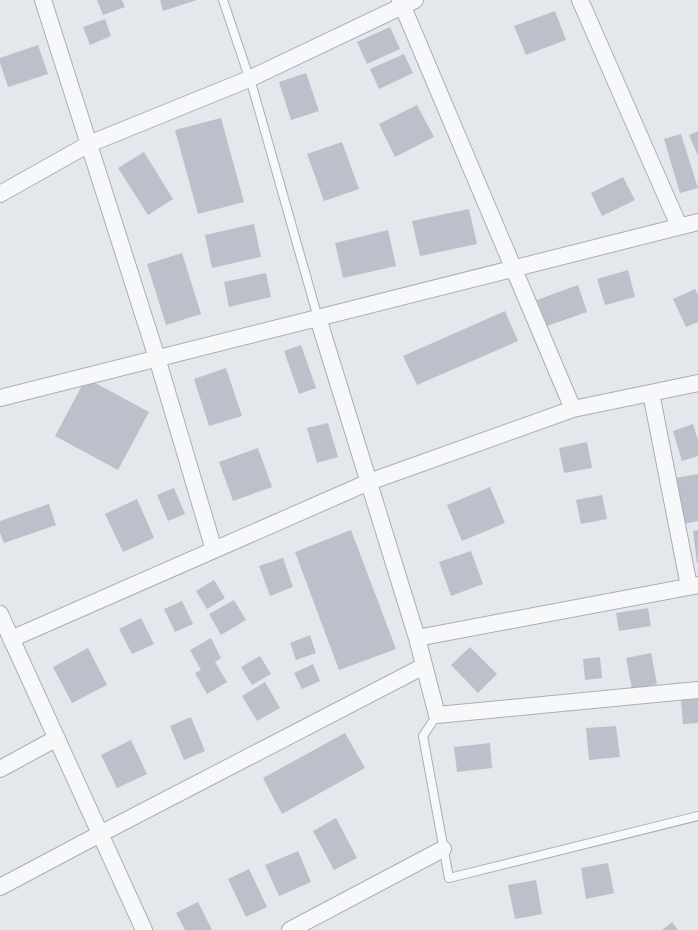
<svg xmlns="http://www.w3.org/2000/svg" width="698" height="930" viewBox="0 0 698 930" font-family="Helvetica,sans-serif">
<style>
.building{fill:#bbc0ca}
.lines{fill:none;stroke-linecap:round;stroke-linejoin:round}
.service-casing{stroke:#a9aeb7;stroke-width:10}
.minor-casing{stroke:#a9aeb7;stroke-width:18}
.service{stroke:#f7f8fa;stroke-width:8}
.minor{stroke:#f7f8fa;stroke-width:16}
</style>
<rect width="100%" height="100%" fill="#e4e7ec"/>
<path class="building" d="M97,0H122L125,7L103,15Z
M160,0H197L163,11Z
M555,11L566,40L526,55L514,26Z
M105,19L111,36L90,45L83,27Z
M390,27L400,49L367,64L357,42Z
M38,45L48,74L8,87L0,63V58Z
M404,54L413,73L379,89L370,69Z
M306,73L319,111L291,120L279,82Z
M417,105L434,137L395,157L379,124Z
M221,118L244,202L198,214L175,130Z
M698,131V156L689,135Z
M681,134L698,188L680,193L664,139Z
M342,142L359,189L324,201L307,154Z
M144,152L173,199L148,215L118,168Z
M623,177L635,200L602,216L591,193Z
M469,209L477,244L420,256L412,221Z
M254,224L261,257L212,268L205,235Z
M388,230L396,266L343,278L335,243Z
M182,253L201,314L166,325L147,264Z
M628,270L635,297L605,305L597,279Z
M266,273L271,297L229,307L224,282Z
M578,285L587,312L547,326L537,300Z
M695,289L698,295V322L686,327L673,299Z
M505,311L518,341L417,385L403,356Z
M301,345L316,388L299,394L284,351Z
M226,368L242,416L209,426L194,379Z
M86,378L149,412L118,470L55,436Z
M328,423L338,457L317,463L307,428Z
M693,424L698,440V456L682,461L673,431Z
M587,442L592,468L564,473L559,448Z
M258,448L272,487L233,501L219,462Z
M698,474V521L684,524L675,478Z
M490,487L505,523L462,541L447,505Z
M174,488L185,514L168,521L157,495Z
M602,495L607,519L581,524L576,500Z
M137,499L154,538L123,552L105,514Z
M49,504L56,525L4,543L0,533V521Z
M351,530L396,649L339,670L295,552Z
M698,530V563H697L693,531Z
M471,551L483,584L451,596L439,562Z
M283,558L293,587L270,596L259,566Z
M214,580L225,598L207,609L196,591Z
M234,600L246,620L221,635L209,614Z
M182,601L193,624L175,632L164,609Z
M648,608L651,626L619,631L616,613Z
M141,618L154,644L132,654L119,629Z
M310,635L316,653L296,660L290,643Z
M211,638L221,658L215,662L227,682L207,694L195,673L201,670L190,650Z
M470,647L497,674L478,693L451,665Z
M88,648L107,685L72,703L53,667Z
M651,653L657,684L632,689L626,658Z
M260,656L271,674L252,685L241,667Z
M600,657L602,678L585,680L583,659Z
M313,664L320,681L302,689L294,673Z
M265,682L280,708L257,721L242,696Z
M698,699V723L683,724L681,700Z
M191,717L205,751L184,760L170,726Z
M616,726L620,757L589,760L586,728Z
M345,733L365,768L282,814L263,778Z
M131,740L147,774L117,788L101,755Z
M490,743L492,768L457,772L454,747Z
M336,818L357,858L334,870L313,831Z
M298,851L311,882L279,896L265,865Z
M608,863L614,893L586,899L581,868Z
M249,869L267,907L246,917L228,879Z
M536,880L542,914L515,919L508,885Z
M198,902L212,930H185L176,913Z
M672,922L678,930H662Z"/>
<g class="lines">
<defs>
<path id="service" d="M223,0L253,89L318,318
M437,715L423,736L449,878L698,816"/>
<path id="minor" d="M43,0L157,358L214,550
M400,0L573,409
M580,0L679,226
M0,194L89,144L249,79L415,0
M318,318L417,638L437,715L698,690
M651,393L689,586
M0,398L698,222
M0,614L144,930
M417,638L698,585
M11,639L369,482L573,409L698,383
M0,769L57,738
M0,887L100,834L424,666
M290,930L443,849"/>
</defs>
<use href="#service" class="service-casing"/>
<use href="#minor" class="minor-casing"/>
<use href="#service" class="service"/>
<use href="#minor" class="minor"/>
</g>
</svg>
